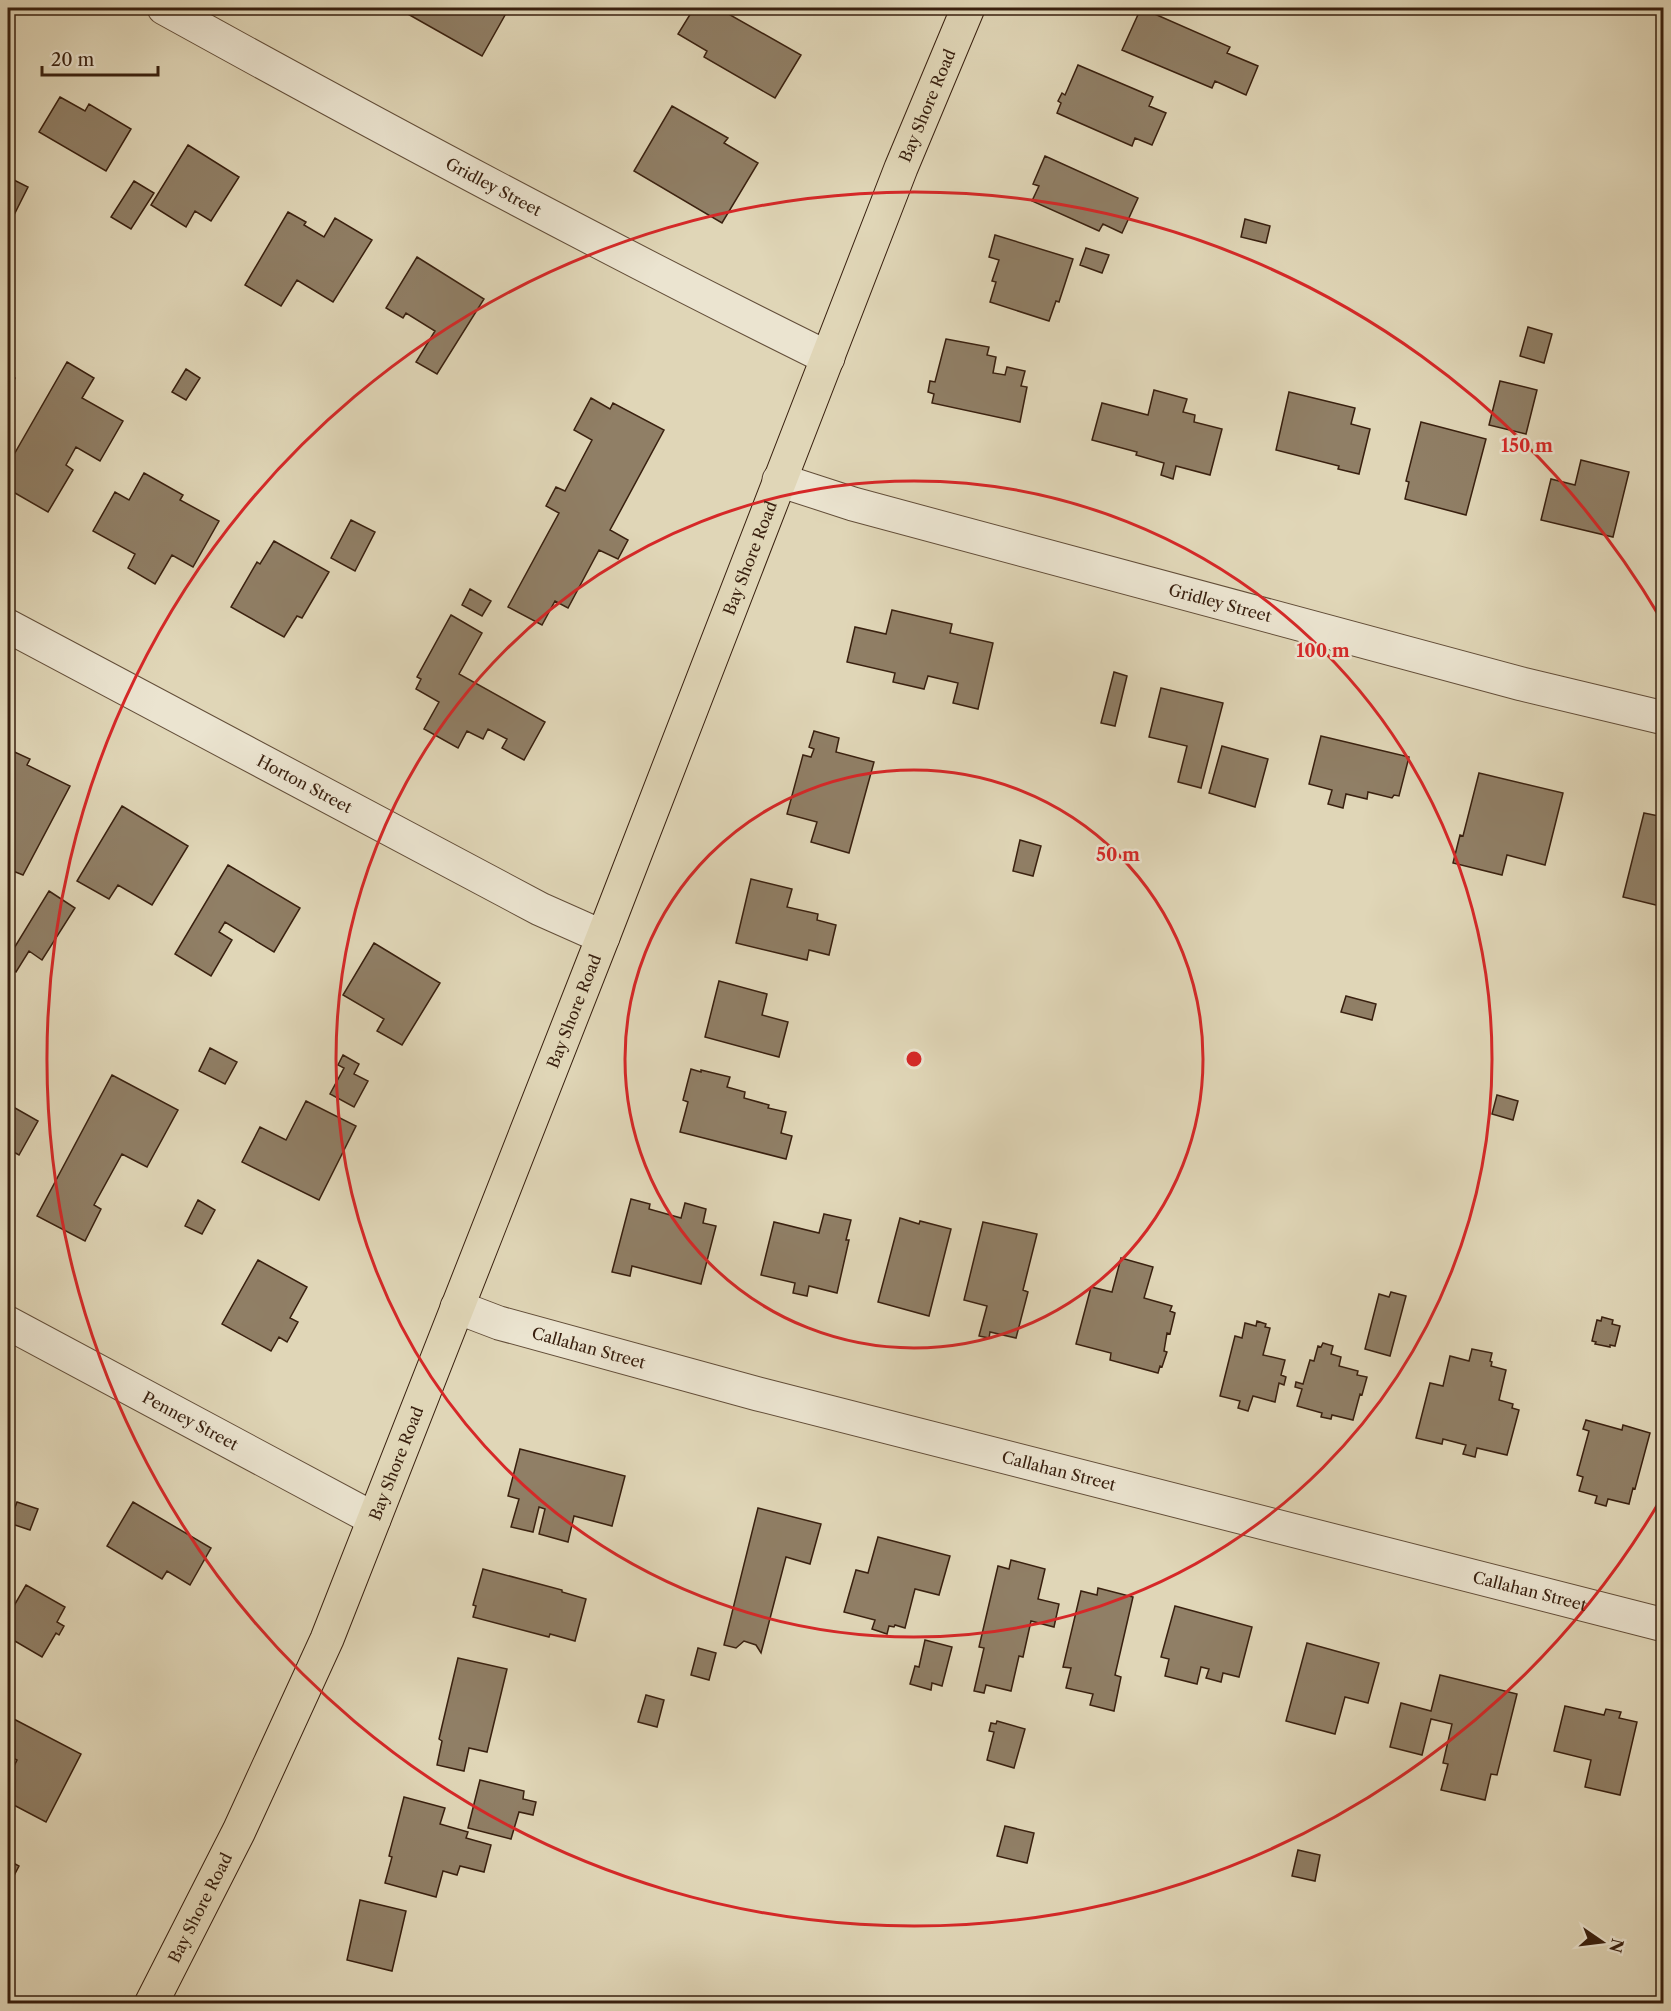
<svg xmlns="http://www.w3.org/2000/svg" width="1671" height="2011" viewBox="0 0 1671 2011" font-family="'Libre Caslon Text',serif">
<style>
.building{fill:#907f66;stroke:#39200f;stroke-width:1.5}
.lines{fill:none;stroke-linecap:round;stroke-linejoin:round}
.minor-casing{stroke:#634e39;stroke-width:35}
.major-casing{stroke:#39200f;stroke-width:35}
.minor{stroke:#ebe4d0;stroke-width:33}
.major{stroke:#e0d6b7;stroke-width:33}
.ring{fill:none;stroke:#d62828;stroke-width:3}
.labels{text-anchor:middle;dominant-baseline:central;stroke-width:5;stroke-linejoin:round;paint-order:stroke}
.street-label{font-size:16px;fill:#39200f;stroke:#ebe4d0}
.centre{fill:#d62828;stroke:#ebe4d0;stroke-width:3}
.ring-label{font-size:18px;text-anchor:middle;font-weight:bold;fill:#d62828;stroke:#ebe4d0;stroke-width:5;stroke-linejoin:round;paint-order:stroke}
</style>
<rect width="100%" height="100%" fill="#e0d6b7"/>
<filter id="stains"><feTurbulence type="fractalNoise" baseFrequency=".00333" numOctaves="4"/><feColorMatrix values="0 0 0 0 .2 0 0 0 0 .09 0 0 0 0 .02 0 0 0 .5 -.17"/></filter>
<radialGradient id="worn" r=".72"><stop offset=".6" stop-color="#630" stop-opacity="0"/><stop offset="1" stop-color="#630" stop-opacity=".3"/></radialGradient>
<path class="building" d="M400,8H509L482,56L399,9Z
M694,8H718L801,55L775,98L704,57L707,51L678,34Z
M1141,8L1230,47L1227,53L1258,66L1246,95L1215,81L1212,88L1122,50Z
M1078,65L1153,97L1149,106L1166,113L1152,145L1135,138L1132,146L1057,113L1061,103L1058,101L1062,93L1065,95Z
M60,97L85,111L89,104L131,129L106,171L39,132Z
M672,106L728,138L724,143L758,163L722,223L634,171Z
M188,145L239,177L211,221L195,211L186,227L151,205Z
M1045,156L1138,198L1122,233L1103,224L1099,231L1032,201L1039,186L1033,184Z
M8,177L28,187L8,227Z
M134,181L154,193L131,229L111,217Z
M288,212L306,222L304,225L324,237L335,218L372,240L333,302L297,280L281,306L245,285Z
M1245,219L1270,226L1266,243L1241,237Z
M995,235L1073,259L1059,302L1056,301L1049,321L990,302L996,282L992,281L999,260L989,257Z
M1086,248L1109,255L1102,273L1080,265Z
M417,257L484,299L437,374L416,362L435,331L406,313L403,318L386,308Z
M1528,327L1552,334L1544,363L1520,356Z
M946,339L989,347L987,355L996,357L993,373L1005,375L1007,367L1025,371L1021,386L1027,387L1020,422L932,403L934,394L928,392L930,381L935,382Z
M67,362L94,378L82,398L123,421L100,461L76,447L66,465L73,470L48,512L8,489V465Z
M186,369L200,378L186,400L172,392Z
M8,374L15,378L8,394Z
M1500,381L1537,390L1526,434L1489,425Z
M1154,390L1187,399L1183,412L1195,415L1194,422L1222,429L1210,475L1176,466L1173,479L1161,475L1164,463L1136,455L1137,452L1092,440L1102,403L1148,415Z
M1289,392L1355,408L1351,424L1370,429L1359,474L1338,469L1339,466L1276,450Z
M591,398L610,409L613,403L664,430L610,530L628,540L618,559L599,550L568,608L555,601L542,625L508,607L559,513L546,506L556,487L565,491L592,440L574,430Z
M1421,422L1486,439L1466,515L1405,499L1409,482L1406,481Z
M1581,460L1629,472L1613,537L1541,520L1551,479L1575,485Z
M144,473L183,495L180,500L219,521L193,567L172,555L155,584L128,568L135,554L93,531L115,492L129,500Z
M351,520L375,532L355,571L331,558Z
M274,541L329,572L302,618L297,616L284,637L231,607L257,562L260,564Z
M470,589L491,601L482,616L462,605Z
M892,610L952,624L950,633L993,643L978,709L953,703L958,683L928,676L924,689L893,682L895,673L847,662L855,627L886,634Z
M451,615L482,633L459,674L545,722L524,760L502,748L507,739L488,729L483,739L467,731L458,748L424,729L439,702L416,689L421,679L417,677Z
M1114,672L1127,676L1115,726L1101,723Z
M1161,688L1223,703L1201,788L1178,782L1187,746L1149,737Z
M814,731L839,738L836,752L874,762L849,853L811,842L817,822L787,814L803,755L811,757L814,749L809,747Z
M1321,736L1409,757L1399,796L1394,795L1392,798L1368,792L1367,799L1346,794L1343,808L1328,804L1332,790L1309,784Z
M1222,746L1268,759L1255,807L1209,793Z
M8,749L30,759L27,765L70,786L23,875L8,869Z
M1479,773L1563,793L1545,865L1507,855L1502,875L1453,863L1460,835L1463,836Z
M122,806L188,846L152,905L118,885L109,899L77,881Z
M1644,813L1664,817V907L1623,897Z
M1020,840L1041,846L1033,876L1013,871Z
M228,865L300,908L274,952L225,922L219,932L232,940L211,976L175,954Z
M751,879L792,889L787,907L818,914L817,920L836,925L829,955L809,950L807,960L736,943Z
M49,891L75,908L42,960L29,951L16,972L8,967V958Z
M374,943L440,983L402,1045L377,1031L384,1019L343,995Z
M719,981L767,994L762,1015L788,1022L779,1057L705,1037Z
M1346,996L1376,1004L1372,1020L1341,1012Z
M210,1048L237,1062L225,1084L199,1071Z
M343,1055L359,1064L354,1074L368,1081L354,1107L330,1094L344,1068L338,1065Z
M691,1069L701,1072V1070L730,1077L727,1087L745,1092L744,1098L769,1105L768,1108L786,1112L781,1133L792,1136L786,1159L680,1132L688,1102L683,1100Z
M112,1075L178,1110L147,1167L122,1154L94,1205L101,1209L85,1241L37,1216Z
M1497,1095L1518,1101L1513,1120L1492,1114Z
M306,1101L356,1126L319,1200L242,1162L260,1127L286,1140Z
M8,1104L38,1121L19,1155L8,1149Z
M631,1199L650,1204L649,1209L681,1218L685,1203L706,1209L703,1223L716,1226L701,1284L632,1266L630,1276L612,1272Z
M198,1200L215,1210L202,1234L185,1226Z
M824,1214L851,1220L846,1240H849L837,1293L809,1286L807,1296L793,1293L795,1283L761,1275L774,1222L819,1233Z
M900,1218L919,1224L920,1221L951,1229L929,1316L878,1302Z
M983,1222L1037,1234L1023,1290L1028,1292L1016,1338L990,1332L989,1338L979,1336L987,1306L964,1300Z
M1121,1258L1153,1267L1144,1298L1172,1306L1170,1311L1175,1313L1170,1334L1167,1333L1164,1351L1167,1352L1162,1367L1160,1366L1158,1373L1110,1360L1111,1353L1076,1344L1091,1287L1112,1292Z
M258,1260L307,1287L290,1318L298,1322L287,1342L279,1337L271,1351L222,1324Z
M1391,1292L1406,1296L1390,1356L1365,1349L1379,1294L1389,1297Z
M1602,1317L1613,1320L1612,1324L1620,1326L1615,1346L1610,1345V1347L1595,1344L1596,1342L1592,1341L1597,1320L1601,1321Z
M1257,1321L1266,1324L1265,1327L1270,1328L1263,1355L1285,1360L1281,1375L1286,1377L1284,1385L1279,1383L1275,1402L1253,1396L1248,1411L1238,1408L1240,1401L1220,1396L1235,1336L1242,1338L1245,1323L1256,1326Z
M1323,1343L1333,1346L1331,1354L1341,1357L1339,1366L1358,1371L1357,1375L1367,1377L1362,1395L1360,1394L1353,1420L1332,1415L1331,1419L1321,1417L1322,1413L1297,1406L1302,1389L1295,1387L1296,1382L1303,1384L1310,1360L1314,1361L1318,1346L1321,1347Z
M1472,1349L1492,1353L1490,1361L1492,1362L1491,1366L1506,1370L1499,1400L1513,1404L1512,1408L1519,1410L1507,1455L1477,1448L1475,1457L1463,1454L1466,1445L1443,1439L1442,1444L1416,1438L1430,1383L1443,1386L1450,1356L1469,1361Z
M1586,1420L1622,1430L1623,1425L1650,1433L1635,1489L1633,1488L1629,1504L1608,1499L1606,1506L1595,1503L1597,1496L1579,1491L1583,1477L1577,1475L1589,1431L1583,1429Z
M520,1449L625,1476L612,1526L574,1516L568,1542L539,1534L545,1509L539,1507L533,1532L511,1527L519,1499L508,1496Z
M17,1502L38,1509L30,1530L9,1523Z
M133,1502L211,1548L190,1585L167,1571L162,1579L107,1546Z
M758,1508L821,1524L810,1564L786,1557L761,1653L756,1645L744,1641L736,1648L724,1645Z
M878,1537L950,1556L939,1595L915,1589L905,1628L895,1625L894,1627L889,1626L887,1634L872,1629L875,1620L844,1612L856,1570L868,1573Z
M1011,1560L1045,1569L1038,1599L1059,1604L1054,1627L1031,1621L1023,1657L1019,1656L1011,1691L986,1685L984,1693L974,1691L984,1648L979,1647L998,1566L1009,1569Z
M483,1569L562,1590V1592L586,1599L575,1641L550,1634L549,1637L473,1617L476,1606L473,1605Z
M26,1585L65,1607L57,1622L64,1626L59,1635L56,1633L42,1657L8,1637V1616Z
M1098,1588L1133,1597L1115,1675L1121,1677L1114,1711L1090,1705L1093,1694L1066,1688L1071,1668L1063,1667L1081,1591L1097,1595Z
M1175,1606L1252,1627L1239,1677L1223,1673L1221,1682L1206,1678L1209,1669L1201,1667L1197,1684L1165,1676L1169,1659L1161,1657Z
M925,1640L952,1647L942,1686L932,1683L931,1690L910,1684L915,1666L919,1667Z
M1307,1643L1379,1663L1368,1703L1345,1697L1335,1734L1286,1721Z
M698,1648L716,1653L709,1680L691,1675Z
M458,1658L507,1669L487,1752L469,1748L464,1771L437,1765L442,1741L439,1739Z
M1440,1675L1517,1694L1497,1775L1491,1774L1485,1800L1441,1790L1448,1764L1443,1763L1452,1724L1431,1719L1422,1755L1390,1747L1401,1703L1431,1711Z
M646,1695L664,1700L657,1727L638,1722Z
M1565,1706L1604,1715L1606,1709L1621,1712L1619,1718L1637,1722L1620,1795L1585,1787L1591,1760L1554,1751Z
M8,1716L81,1754L46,1822L8,1802V1778L17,1760L8,1755Z
M997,1721L1025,1729L1014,1768L987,1760L994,1732L989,1731L991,1723L996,1724Z
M480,1780L524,1791L523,1799L536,1802L533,1815L519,1812L511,1839L468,1828Z
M404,1797L445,1808L440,1824L468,1832L466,1838L491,1845L484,1872L460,1866L457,1875L443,1871L436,1897L385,1883L392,1857L389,1856Z
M1005,1826L1034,1833L1027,1863L997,1856Z
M1298,1850L1320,1855L1315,1881L1292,1876Z
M8,1860L19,1866L8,1887Z
M360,1900L406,1911L392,1971L347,1960Z"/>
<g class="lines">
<defs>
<g id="minor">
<path id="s1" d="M164,8C383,129 603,247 828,358"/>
<path id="s2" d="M779,480L853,504L1522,684L1664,718"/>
<path id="s3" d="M8,626L540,909L603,937"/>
<path id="s4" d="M457,1307L499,1323L758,1394L1664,1625"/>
<path id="s5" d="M8,1323L374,1519"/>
</g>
<g id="major">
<path id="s6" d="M151,2004L239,1831L327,1639L603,937L901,168L968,8"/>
</g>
</defs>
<use href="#minor" class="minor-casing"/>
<use href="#major" class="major-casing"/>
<use href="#minor" class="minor"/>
<use href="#major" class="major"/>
</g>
<g class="ring">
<circle cx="914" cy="1059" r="289"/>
<circle cx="914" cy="1059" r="578"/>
<path d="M1661 1499A867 867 0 1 1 1661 619"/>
</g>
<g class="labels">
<g class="street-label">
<text stroke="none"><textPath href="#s6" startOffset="2052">Bay Shore Road</textPath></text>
<text stroke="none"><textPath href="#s1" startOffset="375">Gridley Street</textPath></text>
<text stroke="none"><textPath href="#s6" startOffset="1566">Bay Shore Road</textPath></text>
<text stroke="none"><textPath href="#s2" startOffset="458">Gridley Street</textPath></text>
<text stroke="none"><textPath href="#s3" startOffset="336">Horton Street</textPath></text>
<text stroke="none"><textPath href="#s6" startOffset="1080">Bay Shore Road</textPath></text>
<text stroke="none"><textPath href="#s4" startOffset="138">Callahan Street</textPath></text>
<text stroke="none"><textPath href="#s5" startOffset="207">Penney Street</textPath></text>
<text stroke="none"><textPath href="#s6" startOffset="594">Bay Shore Road</textPath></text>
<text stroke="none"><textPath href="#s4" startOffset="624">Callahan Street</textPath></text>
<text stroke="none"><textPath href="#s4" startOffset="1110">Callahan Street</textPath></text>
<text stroke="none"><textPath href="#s6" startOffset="108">Bay Shore Road</textPath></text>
</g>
</g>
<circle cx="914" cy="1059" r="9" class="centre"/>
<g class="ring-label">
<text x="1527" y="452">150 m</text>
<text x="1323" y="657">100 m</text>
<text x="1118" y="861">50 m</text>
</g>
<rect width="1671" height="2011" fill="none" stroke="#e0d6b7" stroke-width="30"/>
<rect x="9" y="9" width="1653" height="1993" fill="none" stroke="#39200f" stroke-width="3"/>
<rect x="15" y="15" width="1641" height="1981" fill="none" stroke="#39200f" stroke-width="1.5"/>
<g transform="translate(1602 1942) rotate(104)" stroke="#ebe4d0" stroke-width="4.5" paint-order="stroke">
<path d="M0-4.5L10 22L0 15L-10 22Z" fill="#39200f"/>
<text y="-9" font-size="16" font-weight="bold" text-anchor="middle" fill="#39200f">N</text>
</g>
<path d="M42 66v9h116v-9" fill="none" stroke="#39200f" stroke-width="3"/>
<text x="51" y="66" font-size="18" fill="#39200f" stroke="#ebe4d0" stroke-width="4.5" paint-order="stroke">20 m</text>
<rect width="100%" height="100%" filter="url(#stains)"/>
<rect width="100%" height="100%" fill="url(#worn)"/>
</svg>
